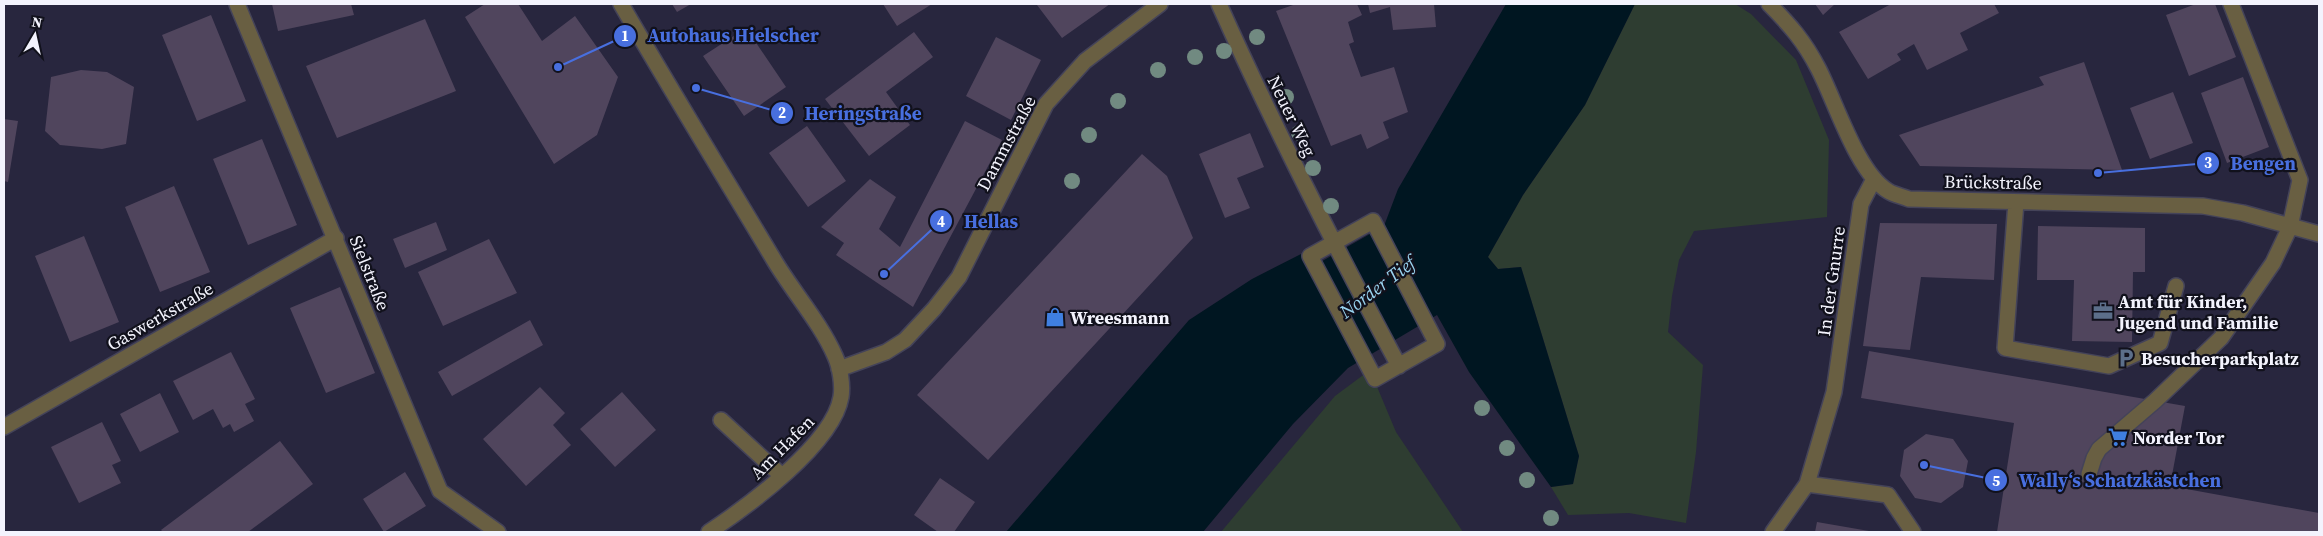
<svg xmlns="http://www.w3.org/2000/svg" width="2323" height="536" viewBox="0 0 2323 536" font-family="'Source Serif 4',serif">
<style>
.green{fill:#2e3d31}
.water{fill:#001621}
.building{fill:#50455d}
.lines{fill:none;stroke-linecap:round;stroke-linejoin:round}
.minor-casing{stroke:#444359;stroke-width:18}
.minor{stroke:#695f42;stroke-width:15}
.tree{fill:#718a81}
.labels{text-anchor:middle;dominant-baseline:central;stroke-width:4.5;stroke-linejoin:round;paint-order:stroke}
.street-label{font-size:18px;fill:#f3f3fd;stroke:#11111c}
.poi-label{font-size:18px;font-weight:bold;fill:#f3f3fd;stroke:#11111c;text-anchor:start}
.water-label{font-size:19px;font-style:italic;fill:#99d3ef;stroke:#11111c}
.leader{fill:none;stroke:#486fdf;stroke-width:2}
.callout-dot{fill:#486fdf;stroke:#11111c;stroke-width:2}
.mark-label{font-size:15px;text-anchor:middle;font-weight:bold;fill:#fff}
.callout-label{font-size:19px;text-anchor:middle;font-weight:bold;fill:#486fdf;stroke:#11111c;stroke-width:4.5;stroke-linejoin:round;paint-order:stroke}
</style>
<rect width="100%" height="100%" fill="#28263e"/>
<path class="green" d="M1635,4H1735L1751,14L1796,60L1829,140L1827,217L1694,231L1679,260L1672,296L1668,332L1703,365L1696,452L1686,523L1629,513L1568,515L1551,487L1573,484L1579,456L1521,267L1498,269L1488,257L1523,195L1585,105Z
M1370,370L1396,432L1463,532H1221L1335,396Z"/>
<path class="water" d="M1506,4H1635L1585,105L1523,195L1488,257L1498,269L1521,267L1579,456L1573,484L1551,487L1469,372L1437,315L1348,368L1293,424L1203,532H1006L1189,320L1252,279L1301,254L1310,268L1384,226L1398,189Z"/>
<path class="building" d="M272,4H351L354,15L278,31Z
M485,4H518L542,41L575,16L618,77L597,135L554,164L465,17Z
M672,4H691L677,12Z
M883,4H932L897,26Z
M1039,4H1110L1062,38L1037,5Z
M1296,4H1357L1362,15L1348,22L1354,42L1349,44L1361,77L1394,67L1408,112L1383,122L1389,138L1367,149L1361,134L1331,146L1276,11Z
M1368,4H1434L1436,27L1393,30L1390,7L1370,13Z
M1815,4H1835L1823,15Z
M1891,4H1994L1999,13L1960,33L1968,50L1927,70L1914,44L1897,54L1901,60L1868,79L1839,32Z
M2196,4H2215L2236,57L2189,76L2166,15Z
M211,15L246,101L197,121L162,35Z
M425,19L456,91L337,138L306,66Z
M746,28L786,87L744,116L703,56Z
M914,32L933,57L886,92L910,125L869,156L825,99Z
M996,37L1041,60L1011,120L966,96Z
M2084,62L2122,170L1920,166L1899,135L2044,85L2039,77Z
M81,70L107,72L134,87L126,144L102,149L60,145L45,131L51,77Z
M2243,77L2269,147L2227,163L2201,93Z
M2173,92L2193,143L2150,159L2130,108Z
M4,119L18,121L8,182L4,181Z
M965,121L1002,140L913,307L836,255L844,243L821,227L870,179L896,197L879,229L900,247Z
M807,126L846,181L808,207L769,153Z
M1250,133L1264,167L1237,178L1250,208L1225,218L1199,154Z
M262,139L297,225L248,245L213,159Z
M1142,154L1167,176L1193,238L988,460L917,395Z
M174,186L210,272L160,292L125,207Z
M436,222L447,250L405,268L393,239Z
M1880,223L1997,224L1994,280L1921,277L1910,350L1863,346Z
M2038,226L2145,228V272H2133L2132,342L2072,341L2074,280H2037Z
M84,236L119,322L70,342L35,256Z
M489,239L517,293L443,326L418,272Z
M340,287L375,373L326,393L290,308Z
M530,320L543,345L452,396L438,372Z
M1869,351L2185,406L2170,486L2319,513V532H1997L2014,423L1861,398Z
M231,352L255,399L245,404L254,421L234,432L230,424L223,428L213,409L193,420L173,381Z
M540,387L565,413L553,425L571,445L526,486L483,439Z
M622,392L656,430L615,467L580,429Z
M160,393L179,432L140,452L120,414Z
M102,422L121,461L112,465L121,483L79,503L51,447Z
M1926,434L1953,439L1968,461L1963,487L1941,503L1915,498L1900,476L1904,450Z
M280,441L313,484L248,532H163L161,530Z
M405,472L426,506L384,532L363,499Z
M940,478L975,502L954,532H938L914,515Z
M1817,522L1869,531V532H1815Z"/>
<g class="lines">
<defs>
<path id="minor" d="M237,4L440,491L498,532
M621,4C671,90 723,175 774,260C793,292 820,322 835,356C840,367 843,385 841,397C833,444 748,506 709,532
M1219,4C1274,127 1335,247 1399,366
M1769,4C1790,25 1804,41 1818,68C1835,100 1857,173 1888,191C1894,195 1902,196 1909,199L2203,206L2243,213L2319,234
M2016,202L2005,348L2109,366L2160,343L2176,286
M1373,221L1437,344L1375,379L1310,256Z
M839,369L886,352L905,340L934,309L959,277L1046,104L1085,61L1160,4
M721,420L782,476
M4,427L336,238
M2089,474L2094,458L2099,449L2155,401L2221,338L2273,263L2290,227L2300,180L2231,4
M1807,484L1888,495L1913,532
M1773,532L1807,484L1834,392L1861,204L1874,179"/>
</defs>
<use href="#minor" class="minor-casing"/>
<use href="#minor" class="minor"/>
</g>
<g class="tree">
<circle cx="1257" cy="37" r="8"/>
<circle cx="1224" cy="51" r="8"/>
<circle cx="1195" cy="57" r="8"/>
<circle cx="1158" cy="70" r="8"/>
<circle cx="1286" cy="97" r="8"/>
<circle cx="1118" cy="101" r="8"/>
<circle cx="1299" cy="133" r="8"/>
<circle cx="1089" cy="135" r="8"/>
<circle cx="1313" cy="168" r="8"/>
<circle cx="1072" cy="181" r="8"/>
<circle cx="1331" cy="206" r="8"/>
<circle cx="1482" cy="408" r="8"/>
<circle cx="1507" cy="448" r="8"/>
<circle cx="1527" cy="480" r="8"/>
<circle cx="1551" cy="518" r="8"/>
</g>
<defs>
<symbol id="office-bare" viewBox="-9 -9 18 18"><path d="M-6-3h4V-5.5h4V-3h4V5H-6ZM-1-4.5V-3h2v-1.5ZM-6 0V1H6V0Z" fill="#5c6f8a" stroke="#11111c" stroke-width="2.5" paint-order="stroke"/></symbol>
<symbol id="shop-bare" viewBox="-9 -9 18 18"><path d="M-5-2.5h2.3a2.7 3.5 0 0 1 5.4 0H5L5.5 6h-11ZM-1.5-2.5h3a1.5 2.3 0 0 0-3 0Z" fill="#3f7fe0" stroke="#11111c" stroke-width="2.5" paint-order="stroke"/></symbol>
<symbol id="parking-bare" viewBox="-9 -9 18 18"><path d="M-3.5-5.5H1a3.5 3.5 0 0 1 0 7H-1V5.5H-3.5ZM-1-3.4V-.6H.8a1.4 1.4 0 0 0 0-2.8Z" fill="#5c6f8a" stroke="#11111c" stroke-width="2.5" paint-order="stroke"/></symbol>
<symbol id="supermarket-bare" viewBox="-9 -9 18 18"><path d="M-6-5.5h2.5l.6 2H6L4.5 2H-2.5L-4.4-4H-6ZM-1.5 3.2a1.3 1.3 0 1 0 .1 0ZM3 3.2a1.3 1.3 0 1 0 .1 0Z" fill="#3f7fe0" stroke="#11111c" stroke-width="2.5" paint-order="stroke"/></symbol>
</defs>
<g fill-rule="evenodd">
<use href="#office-bare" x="2089" y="297" width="28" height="28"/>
<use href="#shop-bare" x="1041" y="303" width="28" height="28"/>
<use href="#parking-bare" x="2112" y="344" width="28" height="28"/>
<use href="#supermarket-bare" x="2104" y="423" width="28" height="28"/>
</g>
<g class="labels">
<g class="street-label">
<text transform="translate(1292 116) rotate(64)">Neuer Weg</text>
<text transform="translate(1006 143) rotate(-62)">Dammstraße</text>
<text transform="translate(1993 182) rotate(1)">Brückstraße</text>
<text transform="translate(370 273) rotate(68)">Sielstraße</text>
<text transform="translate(1831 281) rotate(-82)">In der Gnurre</text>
<text transform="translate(160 316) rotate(-30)">Gaswerkstraße</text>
<text transform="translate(782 447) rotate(-45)">Am Hafen</text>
</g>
<g class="poi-label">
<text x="2118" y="301">Amt für Kinder,<tspan x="2118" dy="21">Jugend und Familie</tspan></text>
<text x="1070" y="317">Wreesmann</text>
<text x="2141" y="358">Besucherparkplatz</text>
<text x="2133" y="437">Norder Tor</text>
</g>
<g class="water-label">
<text transform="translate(1377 287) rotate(-37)">Norder Tief</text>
</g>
</g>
<path class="leader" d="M558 67L625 36M696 88L782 113M2098 173L2208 163M884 274L941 221M1924 465L1996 480"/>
<g class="callout-dot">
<circle cx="558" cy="67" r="5"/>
<circle cx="696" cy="88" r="5"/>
<circle cx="2098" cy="173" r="5"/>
<circle cx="884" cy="274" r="5"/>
<circle cx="1924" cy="465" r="5"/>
<circle cx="625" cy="36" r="12"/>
<circle cx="782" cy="113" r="12"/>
<circle cx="2208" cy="163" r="12"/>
<circle cx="941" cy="221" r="12"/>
<circle cx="1996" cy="480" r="12"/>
</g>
<g class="mark-label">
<text x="625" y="41">1</text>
<text x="782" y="118">2</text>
<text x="2208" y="168">3</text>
<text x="941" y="227">4</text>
<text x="1996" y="486">5</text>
</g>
<g class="callout-label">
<text x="733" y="42">Autohaus Hielscher</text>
<text x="863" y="120">Heringstraße</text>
<text x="2263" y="170">Bengen</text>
<text x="991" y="228">Hellas</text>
<text x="2120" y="487">Wally‘s Schatzkästchen</text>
</g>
<rect width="2323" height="536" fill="none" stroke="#f3f3fd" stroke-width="10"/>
<g transform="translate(35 35) rotate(9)" stroke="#11111c" stroke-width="4" paint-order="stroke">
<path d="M0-4L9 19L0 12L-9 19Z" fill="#f3f3fd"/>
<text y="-8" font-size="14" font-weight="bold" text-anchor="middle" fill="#f3f3fd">N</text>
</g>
</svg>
